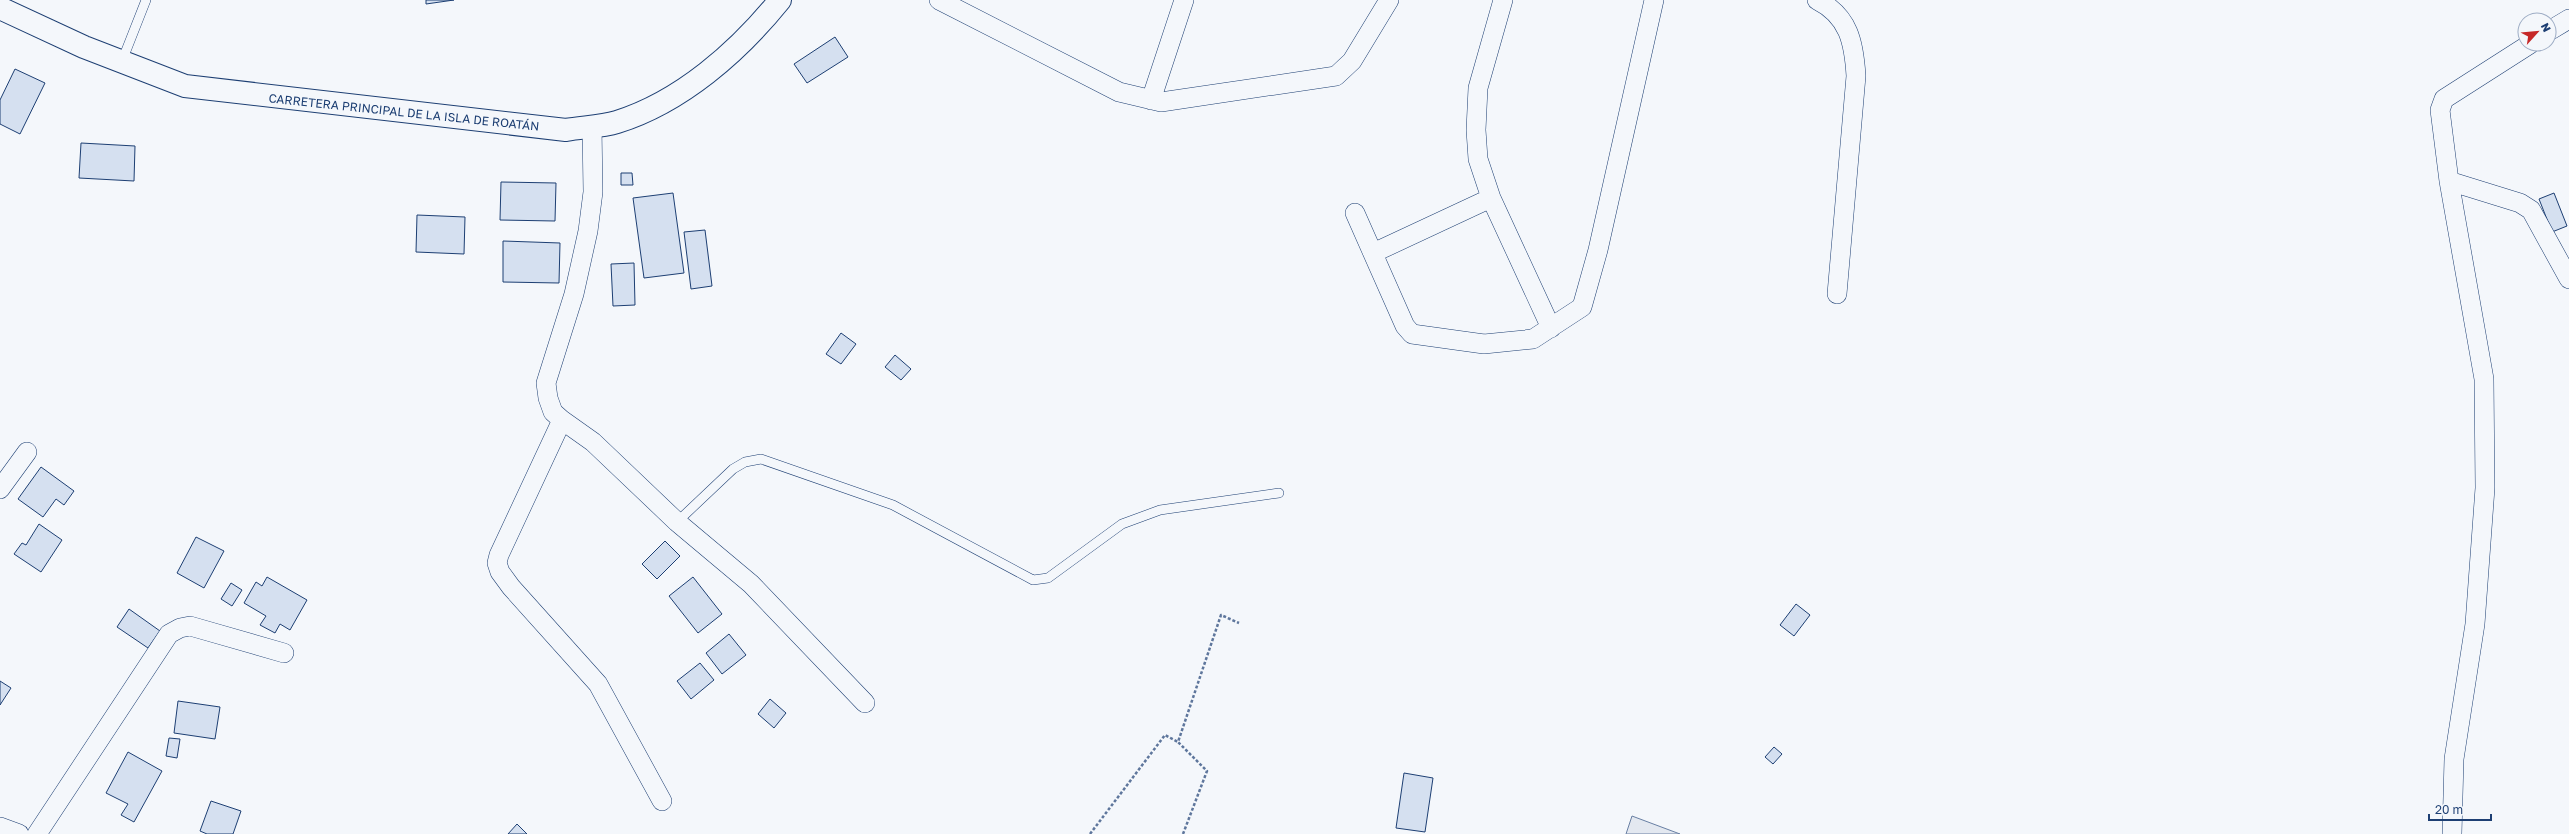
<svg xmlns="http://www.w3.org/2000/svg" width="2569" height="834" viewBox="0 0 2569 834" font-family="'Golos Text',sans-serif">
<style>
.parking{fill:#e3e8f0;stroke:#687fa3}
.building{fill:#d5e0f0;stroke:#1d3f73}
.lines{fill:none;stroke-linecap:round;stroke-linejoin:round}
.lane-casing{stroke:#1d3f73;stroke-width:10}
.street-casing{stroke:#1d3f73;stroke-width:20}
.primary-casing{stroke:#1d3f73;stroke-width:24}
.path{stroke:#5e769c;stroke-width:2.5;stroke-dasharray:3 2;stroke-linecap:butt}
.lane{stroke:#f4f7fb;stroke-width:9}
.street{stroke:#f4f7fb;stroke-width:19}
.primary{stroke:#f4f7fb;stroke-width:22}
.labels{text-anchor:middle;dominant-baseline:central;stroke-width:3;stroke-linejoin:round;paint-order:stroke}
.street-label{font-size:12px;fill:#1d3f73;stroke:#f4f7fb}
</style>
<rect width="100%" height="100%" fill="#f4f7fb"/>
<path class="parking" d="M1632,816L1680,834H1626Z"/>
<path class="building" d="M426,0H454L426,4Z
M835,37L848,57L807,83L794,64Z
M15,69L45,83L20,134L0,124V100Z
M81,143L135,146L134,181L79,178Z
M621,173H632L633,185H621Z
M501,182L556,183L555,221L500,220Z
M673,193L684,273L644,278L633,198Z
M2554,193L2567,226L2552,232L2539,199Z
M417,215L465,217L464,254L416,252Z
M705,230L712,286L691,289L684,232Z
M503,241L560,243L559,283L503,282Z
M634,263L635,305L613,306L611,264Z
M841,333L856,344L841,364L826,354Z
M895,355L911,369L901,380L885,367Z
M41,467L74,491L64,505L56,499L43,517L18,499Z
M39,524L62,540L41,572L14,554L22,543L26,545Z
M196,537L224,551L204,588L177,573Z
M665,541L680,556L657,579L642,564Z
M267,577L307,600L290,630L280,624L275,633L260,625L266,616L244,603L256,582L262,586Z
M693,577L722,614L698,633L669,596Z
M231,583L242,590L232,606L221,599Z
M1796,604L1810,615L1794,636L1780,625Z
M129,609L160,631L148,648L117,627Z
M729,634L746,655L722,674L706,653Z
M700,663L714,680L691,699L677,681Z
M0,681L11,688L0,705Z
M770,699L786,713L774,728L758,714Z
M178,701L220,707L215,739L174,733Z
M169,738L180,739L177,758L166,756Z
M1774,747L1782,754L1773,764L1765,757Z
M128,752L162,771L134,822L121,815L128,804L106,793Z
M1404,773L1433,778L1425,832L1396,828Z
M211,801L241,811L233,834H207L200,831Z
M517,824L527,834H508Z"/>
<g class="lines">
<defs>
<path id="lane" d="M122,61L146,0
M677,522L733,469L745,462L761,459L893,505L1033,580L1048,578L1122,524L1160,510L1279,493"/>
<path id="street" d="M939,0L1119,92L1161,102L1336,76L1352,61L1389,0
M1503,0L1478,88L1476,130L1478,159L1491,198L1551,328
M1817,0C1849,16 1854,43 1856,76L1837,294
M2549,31L2569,19
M1151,100L1184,0
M592,126L593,192L588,231L574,294L546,383L548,398L553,412L562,420L593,442L677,522L751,584L865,703
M2449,181L2520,203L2531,210L2569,279
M1355,213L1405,326L1412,334L1484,344L1533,339L1582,307L1598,250L1654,0
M1373,253L1491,198
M562,420L499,555L497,563L500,572L511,587L598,684L662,801
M0,489L27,452
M0,827L19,834
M37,834L169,634L180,628L190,626L284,653
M2452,834L2454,759L2475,624L2485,488L2484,379L2449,181L2440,110L2444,99L2530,44"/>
<path id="primary" d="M0,8L84,47L185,86L566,130C582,127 601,127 617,122C681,102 738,52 780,0"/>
</defs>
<use href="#lane" class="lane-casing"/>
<use href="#street" class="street-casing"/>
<use href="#primary" class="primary-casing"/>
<path class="path" d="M1090,834L1165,735L1178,742
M1183,834L1207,771L1178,742L1221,615L1239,623"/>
<use href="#lane" class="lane"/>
<use href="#street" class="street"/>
<use href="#primary" class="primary"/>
</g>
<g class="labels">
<g class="street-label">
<text transform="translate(404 112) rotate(6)">CARRETERA PRINCIPAL DE LA ISLA DE ROATÁN</text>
</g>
</g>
<g transform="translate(2537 32) rotate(63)"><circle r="19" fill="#f4f7fb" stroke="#9eadc5"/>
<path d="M0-3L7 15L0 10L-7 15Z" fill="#c62828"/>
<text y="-6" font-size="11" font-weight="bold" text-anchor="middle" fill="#1d3f73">N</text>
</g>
<path d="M2429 814v6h62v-6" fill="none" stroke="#1d3f73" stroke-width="2"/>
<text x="2435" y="814" font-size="12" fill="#1d3f73" stroke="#f4f7fb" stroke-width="3" paint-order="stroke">20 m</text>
</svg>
